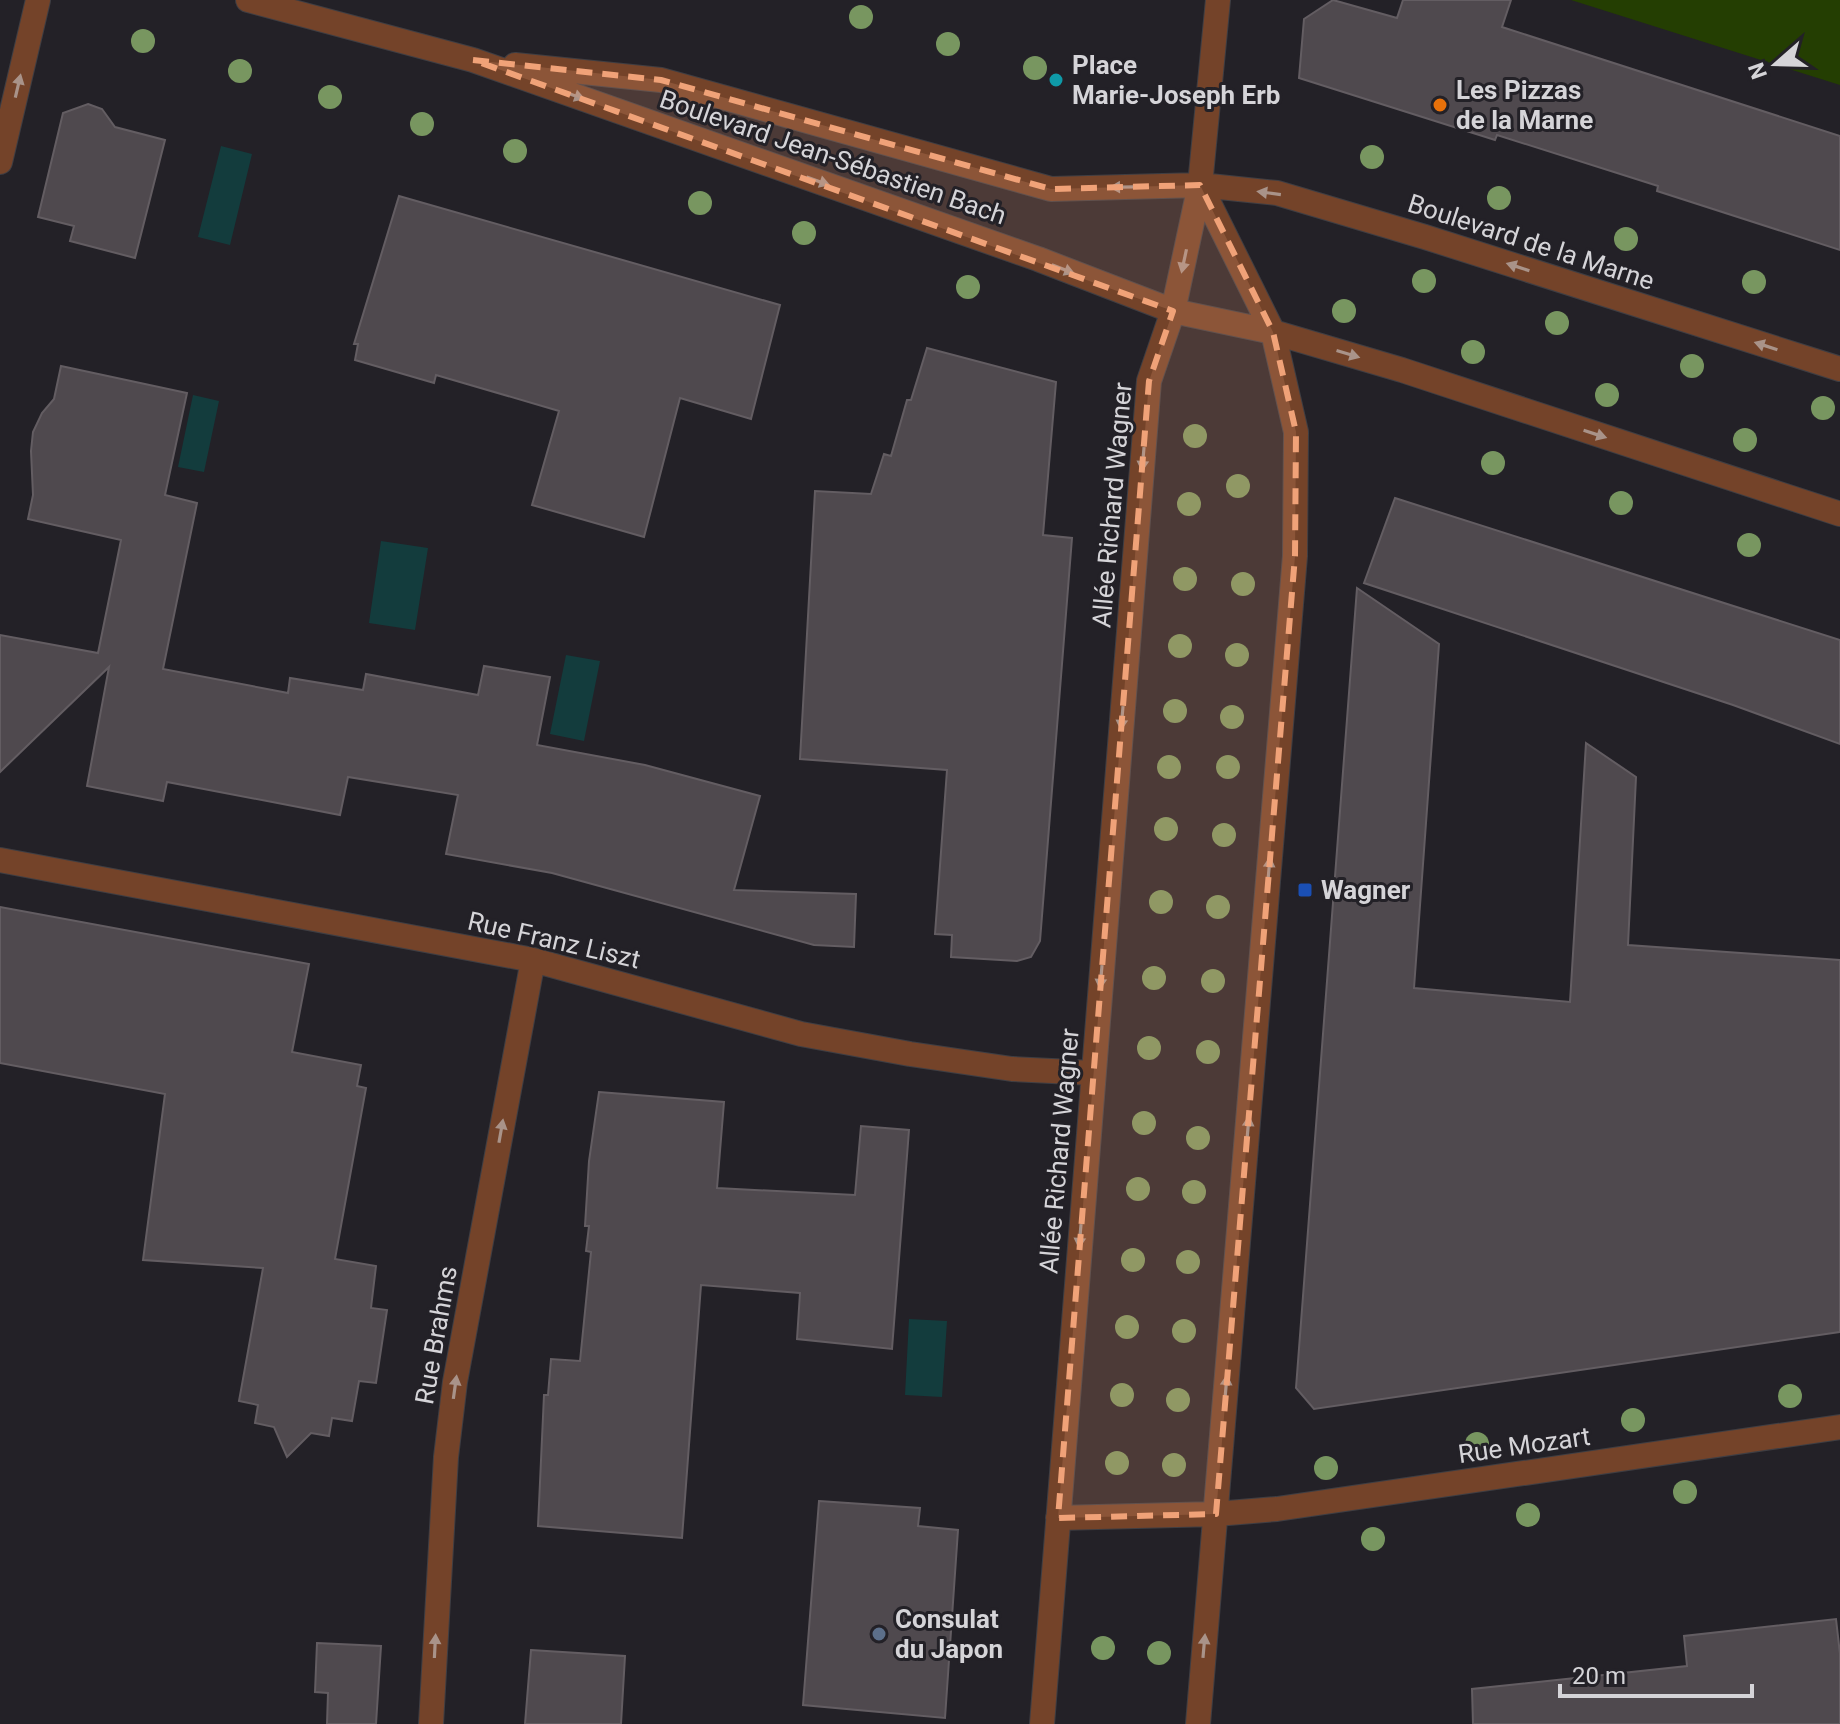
<svg xmlns="http://www.w3.org/2000/svg" width="1840" height="1724" viewBox="0 0 1840 1724" font-family="Roboto,sans-serif">
<style>
.green{fill:#243e02}
.water{fill:#133c3d}
.building{fill:#4f494e;stroke:#635d62;stroke-width:2}
.lines{fill:none;stroke-linecap:round;stroke-linejoin:round}
.minor-casing{stroke:#3f3e43;stroke-width:26}
.minor{stroke:#744329;stroke-width:24}
.tree{fill:#789660}
.oneway{fill:#a99389}
.marked{fill:#f0a278;fill-opacity:0.2;stroke:#f0a278;stroke-width:6;stroke-dasharray:16 10;stroke-linejoin:round}
.culture-dot{fill:#0f9aa8;stroke:#232127;stroke-width:3}
.food-dot{fill:#e8710a;stroke:#232127;stroke-width:3}
.transit-dot{fill:#1a4fb4;stroke:#232127;stroke-width:3}
.service-dot{fill:#5c6f8a;stroke:#232127;stroke-width:3}
.labels{text-anchor:middle;dominant-baseline:central;stroke-width:6;stroke-linejoin:round;paint-order:stroke}
.poi-label{font-size:26px;font-weight:bold;fill:#d5d4d8;stroke:#232127;text-anchor:start}
.street-label{font-size:26px;fill:#d5d4d8;stroke:#232127}
</style>
<rect width="100%" height="100%" fill="#232127"/>
<path class="green" d="M1571,0H1840V85Z"/>
<path class="water" d="M221,146L252,154L230,245L198,237Z
M193,395L219,401L204,472L178,467Z
M381,541L428,548L415,630L369,623Z
M566,655L600,661L584,741L550,734Z
M909,1319L947,1321L942,1397L905,1395Z"/>
<path class="building" d="M1333,0L1397,18L1403,0H1511L1502,27L1840,136V250L1657,191L1658,186L1497,135L1495,140L1299,78L1304,19Z
M88,104L102,109L115,127L165,140L135,258L70,241L74,226L38,217L63,113Z
M399,196L780,305L751,419L680,398L644,537L532,505L559,411L436,375L434,383L355,360L358,344H354Z
M927,348L1056,382L1043,535L1072,538L1040,941L1031,957L1017,961L951,957L952,935L935,934L947,770L800,759L815,491L871,494L884,454L891,456L907,400H911Z
M61,366L187,393L165,495L197,503L163,669L288,693L290,678L363,690L366,674L478,695L484,666L550,677L537,745L645,765L760,796L734,890L856,894L854,947L814,945L552,873L446,854L458,795L348,777L340,815L167,782L163,801L87,786L109,667L0,772V635L98,653L121,540L28,519L33,495L31,451L33,432L42,413L54,399Z
M1395,498L1840,640V744L1733,705L1364,583Z
M1357,588L1439,644L1414,988L1570,1002L1586,743L1636,777L1628,945L1840,960V1332L1314,1409L1296,1388Z
M0,907L309,964L292,1052L361,1065L357,1086L366,1088L335,1259L376,1266L371,1308L387,1310L376,1383L359,1381L352,1421L332,1418L329,1436L311,1433L287,1457L274,1427L255,1423L258,1405L239,1401L263,1268L143,1260L165,1094L0,1063Z
M599,1092L724,1102L717,1188L855,1195L861,1126L909,1130L892,1349L797,1339L800,1293L701,1285L682,1538L538,1526L544,1395H548L551,1359L580,1361L591,1252L586,1251L589,1226H585L589,1161Z
M819,1501L920,1508L918,1526L958,1530L945,1718L803,1705Z
M1836,1619L1840,1654V1724H1473L1472,1689L1687,1666L1684,1636Z
M317,1643L381,1646L376,1724H327L328,1693L315,1692Z
M531,1650L625,1656L621,1724H525Z"/>
<g class="lines">
<defs>
<path id="minor" d="M248,0L473,60L1038,259L1173,311L1273,332L1402,370L1840,514
M515,65L661,80L1051,189L1200,185L1277,193L1425,237L1840,369
M0,162L38,0
M0,860L533,960L801,1034L910,1054L1012,1069L1093,1073
M1058,1518L1216,1514L1277,1509L1840,1427
M431,1724L446,1457L455,1382L533,960
M1042,1724L1149,381L1173,311L1200,185L1218,0
M1198,1724L1295,556L1296,432L1273,332L1200,185"/>
</defs>
<use href="#minor" class="minor-casing"/>
<use href="#minor" class="minor"/>
</g>
<g class="tree">
<circle cx="861" cy="17" r="12"/>
<circle cx="143" cy="41" r="12"/>
<circle cx="948" cy="44" r="12"/>
<circle cx="1035" cy="68" r="12"/>
<circle cx="240" cy="71" r="12"/>
<circle cx="330" cy="97" r="12"/>
<circle cx="422" cy="124" r="12"/>
<circle cx="515" cy="151" r="12"/>
<circle cx="1372" cy="157" r="12"/>
<circle cx="1499" cy="198" r="12"/>
<circle cx="700" cy="203" r="12"/>
<circle cx="804" cy="233" r="12"/>
<circle cx="1626" cy="239" r="12"/>
<circle cx="1424" cy="281" r="12"/>
<circle cx="1754" cy="282" r="12"/>
<circle cx="968" cy="287" r="12"/>
<circle cx="1344" cy="311" r="12"/>
<circle cx="1557" cy="323" r="12"/>
<circle cx="1473" cy="352" r="12"/>
<circle cx="1692" cy="366" r="12"/>
<circle cx="1607" cy="395" r="12"/>
<circle cx="1823" cy="408" r="12"/>
<circle cx="1195" cy="436" r="12"/>
<circle cx="1745" cy="440" r="12"/>
<circle cx="1493" cy="463" r="12"/>
<circle cx="1238" cy="486" r="12"/>
<circle cx="1621" cy="503" r="12"/>
<circle cx="1189" cy="504" r="12"/>
<circle cx="1749" cy="545" r="12"/>
<circle cx="1185" cy="579" r="12"/>
<circle cx="1243" cy="584" r="12"/>
<circle cx="1180" cy="646" r="12"/>
<circle cx="1237" cy="655" r="12"/>
<circle cx="1175" cy="711" r="12"/>
<circle cx="1232" cy="717" r="12"/>
<circle cx="1169" cy="767" r="12"/>
<circle cx="1228" cy="767" r="12"/>
<circle cx="1166" cy="829" r="12"/>
<circle cx="1224" cy="835" r="12"/>
<circle cx="1161" cy="902" r="12"/>
<circle cx="1218" cy="907" r="12"/>
<circle cx="1154" cy="978" r="12"/>
<circle cx="1213" cy="981" r="12"/>
<circle cx="1149" cy="1048" r="12"/>
<circle cx="1208" cy="1052" r="12"/>
<circle cx="1144" cy="1123" r="12"/>
<circle cx="1198" cy="1138" r="12"/>
<circle cx="1138" cy="1189" r="12"/>
<circle cx="1194" cy="1192" r="12"/>
<circle cx="1133" cy="1260" r="12"/>
<circle cx="1188" cy="1262" r="12"/>
<circle cx="1127" cy="1327" r="12"/>
<circle cx="1184" cy="1331" r="12"/>
<circle cx="1122" cy="1395" r="12"/>
<circle cx="1790" cy="1396" r="12"/>
<circle cx="1178" cy="1400" r="12"/>
<circle cx="1633" cy="1420" r="12"/>
<circle cx="1477" cy="1444" r="12"/>
<circle cx="1117" cy="1463" r="12"/>
<circle cx="1174" cy="1465" r="12"/>
<circle cx="1326" cy="1468" r="12"/>
<circle cx="1685" cy="1492" r="12"/>
<circle cx="1528" cy="1515" r="12"/>
<circle cx="1373" cy="1539" r="12"/>
<circle cx="1103" cy="1648" r="12"/>
<circle cx="1159" cy="1653" r="12"/>
</g>
<defs><path id="oneway-solid" d="M-6-.8H1V-3.2L6.5 0L1 3.2V.8H-6Z" transform="scale(2)"/></defs>
<g class="oneway">
<use href="#oneway-solid" transform="translate(18 86) rotate(-77)"/>
<use href="#oneway-solid" transform="translate(573 95) rotate(19)"/>
<use href="#oneway-solid" transform="translate(818 181) rotate(19)"/>
<use href="#oneway-solid" transform="translate(1122 187) rotate(179)"/>
<use href="#oneway-solid" transform="translate(1269 193) rotate(-172)"/>
<use href="#oneway-solid" transform="translate(1184 261) rotate(102)"/>
<use href="#oneway-solid" transform="translate(1518 267) rotate(-162)"/>
<use href="#oneway-solid" transform="translate(1063 269) rotate(21)"/>
<use href="#oneway-solid" transform="translate(1766 346) rotate(-162)"/>
<use href="#oneway-solid" transform="translate(1348 354) rotate(17)"/>
<use href="#oneway-solid" transform="translate(1595 434) rotate(18)"/>
<use href="#oneway-solid" transform="translate(1143 459) rotate(95)"/>
<use href="#oneway-solid" transform="translate(1122 718) rotate(95)"/>
<use href="#oneway-solid" transform="translate(1269 869) rotate(-85)"/>
<use href="#oneway-solid" transform="translate(1101 977) rotate(95)"/>
<use href="#oneway-solid" transform="translate(1248 1128) rotate(-85)"/>
<use href="#oneway-solid" transform="translate(501 1131) rotate(-80)"/>
<use href="#oneway-solid" transform="translate(1080 1236) rotate(95)"/>
<use href="#oneway-solid" transform="translate(455 1387) rotate(-82)"/>
<use href="#oneway-solid" transform="translate(1226 1387) rotate(-85)"/>
<use href="#oneway-solid" transform="translate(435 1646) rotate(-87)"/>
<use href="#oneway-solid" transform="translate(1204 1646) rotate(-85)"/>
</g>
<path class="marked" d="M473,60L661,80L1051,189L1200,185L1273,332L1296,432L1295,556L1216,1514L1058,1518L1149,381L1173,311Z"/>
<circle class="culture-dot" cx="1056" cy="80" r="8"/>
<circle class="food-dot" cx="1440" cy="105" r="8"/>
<rect class="transit-dot" x="1297" y="882" width="16" height="16" rx="4"/>
<circle class="service-dot" cx="879" cy="1634" r="8"/>
<g class="labels">
<g class="poi-label">
<text x="1072" y="65">Place<tspan x="1072" dy="30">Marie-Joseph Erb</tspan></text>
<text x="1456" y="90">Les Pizzas<tspan x="1456" dy="30">de la Marne</tspan></text>
<text x="1321" y="890">Wagner</text>
<text x="895" y="1619">Consulat<tspan x="895" dy="30">du Japon</tspan></text>
</g>
<g class="street-label">
<text transform="translate(833 157) rotate(19)">Boulevard Jean-Sébastien Bach</text>
<text transform="translate(1531 242) rotate(18)">Boulevard de la Marne</text>
<text transform="translate(1112 505) rotate(-85)">Allée Richard Wagner</text>
<text transform="translate(554 940) rotate(13)">Rue Franz Liszt</text>
<text transform="translate(1059 1151) rotate(-85)">Allée Richard Wagner</text>
<text transform="translate(436 1335) rotate(-80)">Rue Brahms</text>
<text transform="translate(1524 1445) rotate(-8)">Rue Mozart</text>
</g>
</g>
<g transform="translate(1776 64) rotate(250)" stroke="#232127" stroke-width="6" paint-order="stroke">
<path d="M0-6L14 30L0 20L-14 30Z" fill="#d5d4d8"/>
<text y="-12" font-size="22" font-weight="bold" text-anchor="middle" fill="#d5d4d8">N</text>
</g>
<path d="M1560 1684v12h192v-12" fill="none" stroke="#d5d4d8" stroke-width="4"/>
<text x="1572" y="1684" font-size="24" fill="#d5d4d8" stroke="#232127" stroke-width="6" paint-order="stroke">20 m</text>
</svg>
